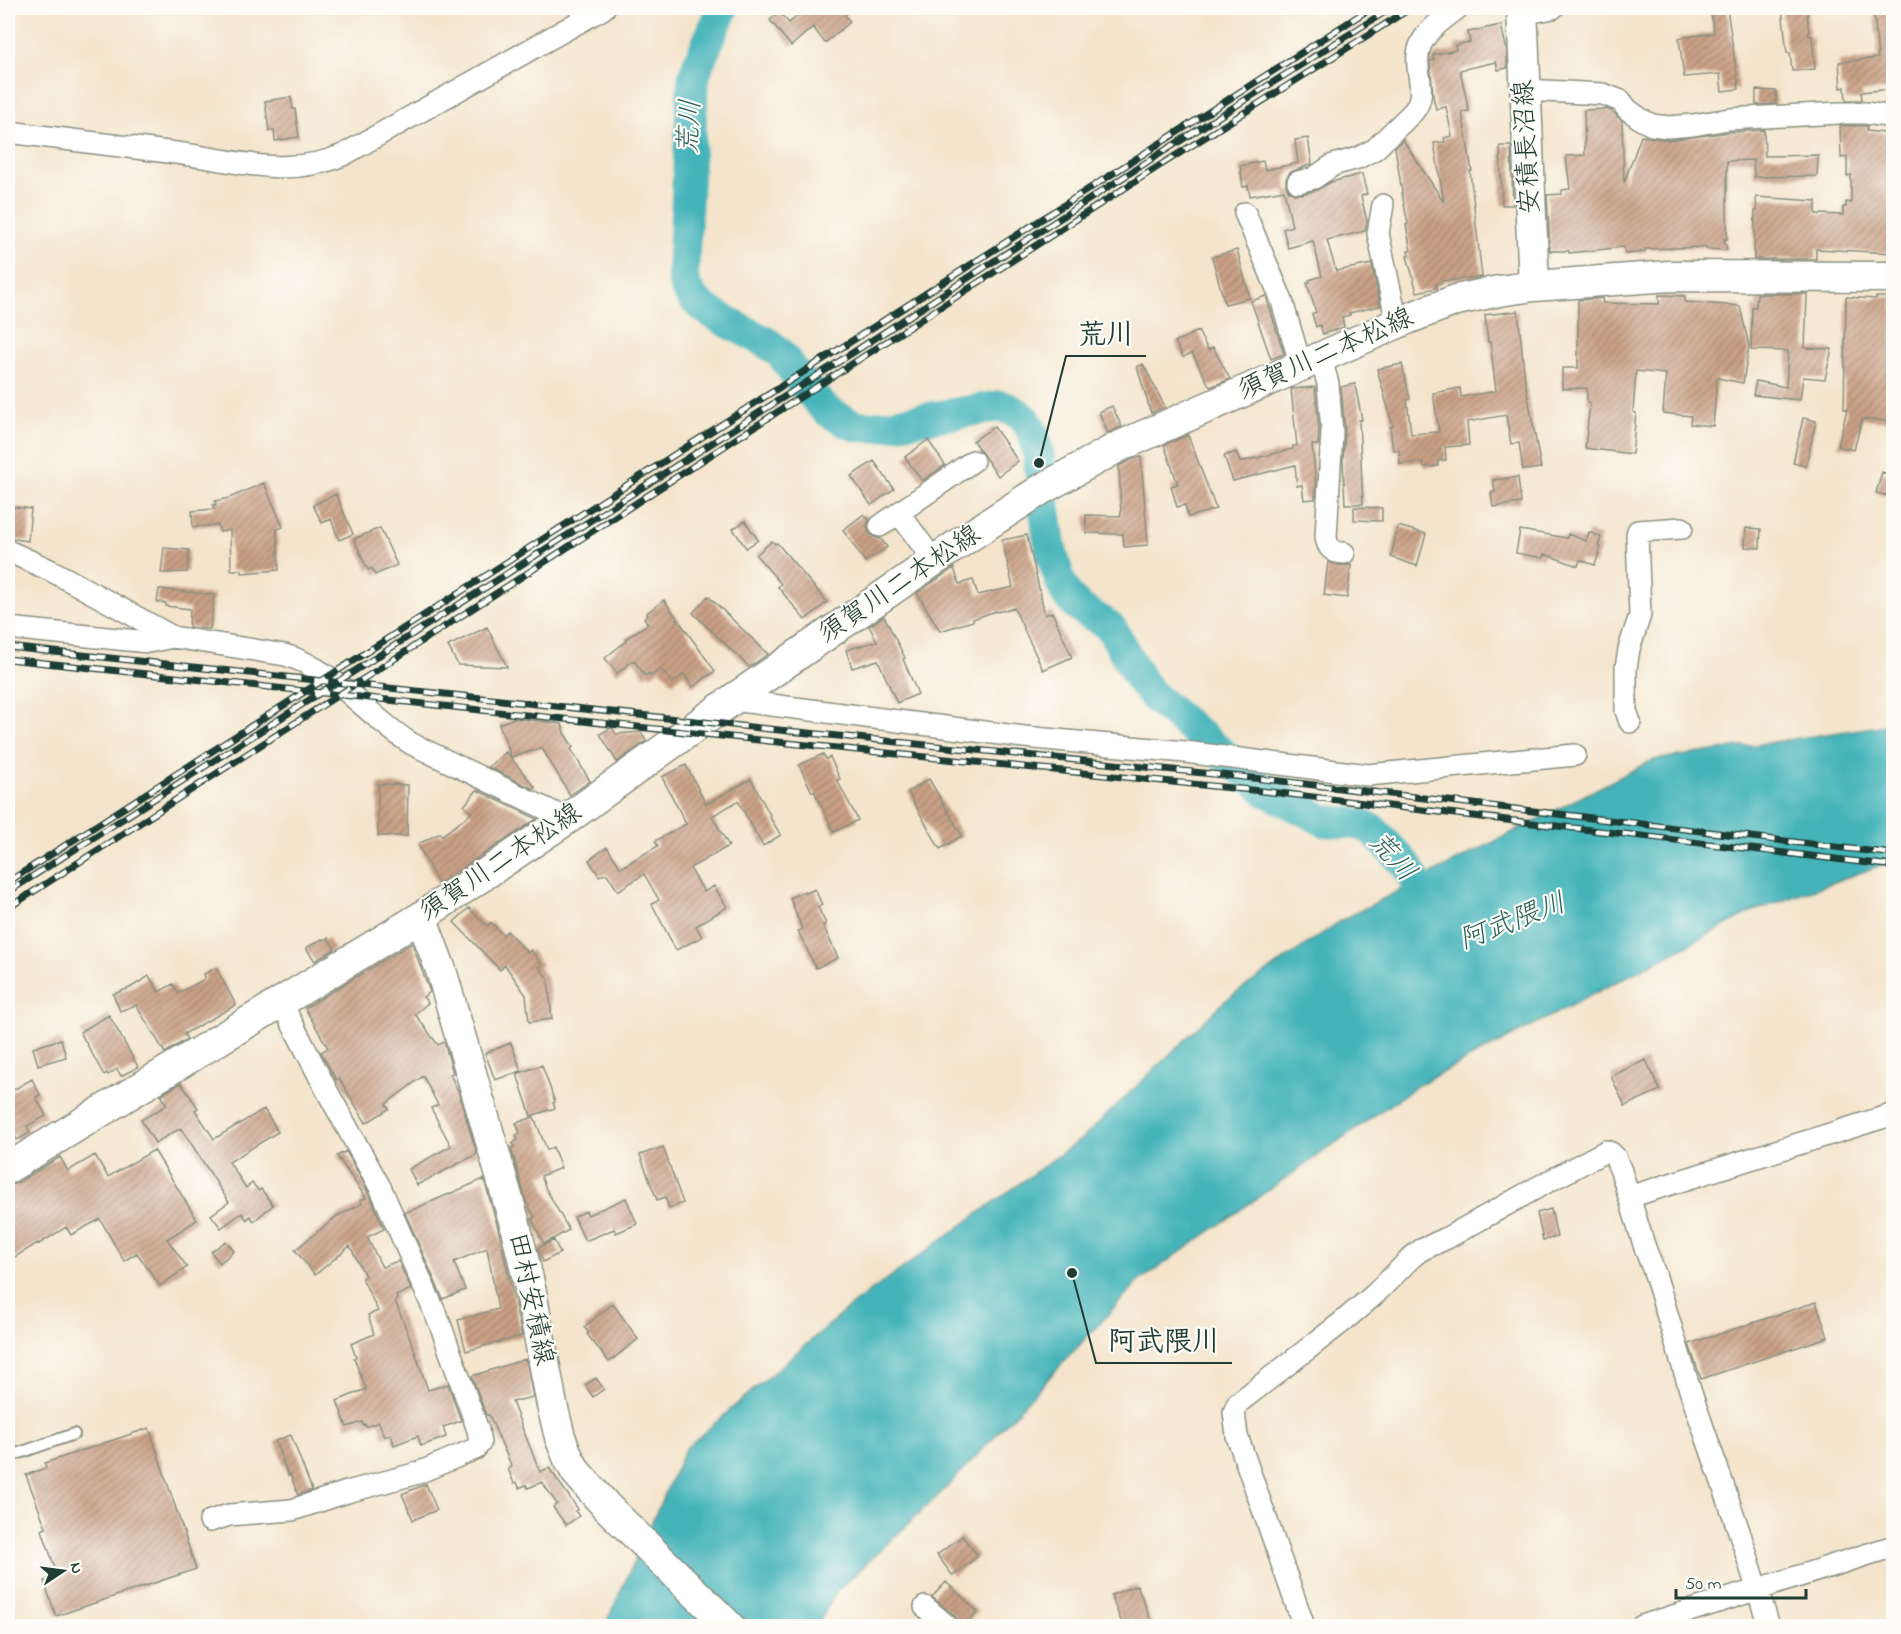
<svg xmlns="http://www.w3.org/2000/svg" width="1901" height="1634" viewBox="0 0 1901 1634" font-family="'Indie Flower','Klee One',sans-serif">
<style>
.water{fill:#44b4ba;stroke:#327877;stroke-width:1.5}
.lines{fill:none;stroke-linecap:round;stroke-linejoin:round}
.river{stroke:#44b4ba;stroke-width:32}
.building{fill:url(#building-hatch)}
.service-casing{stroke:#8a9080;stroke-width:14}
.minor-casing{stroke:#8a9080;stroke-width:24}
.secondary-casing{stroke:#8a9080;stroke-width:33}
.service{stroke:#fff;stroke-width:10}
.minor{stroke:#fff;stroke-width:21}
.secondary{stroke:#fff;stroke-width:30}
.rail-casing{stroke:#1f3d34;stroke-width:7}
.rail{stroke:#fdfcf7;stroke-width:4.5;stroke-dasharray:14;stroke-linecap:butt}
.labels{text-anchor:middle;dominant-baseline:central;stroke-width:4.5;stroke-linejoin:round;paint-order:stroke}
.street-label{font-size:27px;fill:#1f3d34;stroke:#fdfcf7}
.water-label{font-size:28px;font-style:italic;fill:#2a615c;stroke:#fdfcf7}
.leader{fill:none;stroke:#1f3d34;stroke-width:2}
.callout-dot{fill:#1f3d34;stroke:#fdfcf7;stroke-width:2}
.callout-label{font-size:28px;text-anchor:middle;font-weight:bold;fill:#1f3d34;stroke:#fdfcf7;stroke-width:4.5;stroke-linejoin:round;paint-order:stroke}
</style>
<defs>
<pattern id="building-hatch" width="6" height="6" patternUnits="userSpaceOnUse" patternTransform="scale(1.5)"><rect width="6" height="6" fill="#caa085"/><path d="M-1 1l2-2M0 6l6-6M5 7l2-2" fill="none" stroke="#a3846e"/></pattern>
</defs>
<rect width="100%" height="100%" fill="#fdfcf7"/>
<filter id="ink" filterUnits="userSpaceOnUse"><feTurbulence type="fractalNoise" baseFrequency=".0167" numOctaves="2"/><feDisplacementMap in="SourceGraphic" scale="12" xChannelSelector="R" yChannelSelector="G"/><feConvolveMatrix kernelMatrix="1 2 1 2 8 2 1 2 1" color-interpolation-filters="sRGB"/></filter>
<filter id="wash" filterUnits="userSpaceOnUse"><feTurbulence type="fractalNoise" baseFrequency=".008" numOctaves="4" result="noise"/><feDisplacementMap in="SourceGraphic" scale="24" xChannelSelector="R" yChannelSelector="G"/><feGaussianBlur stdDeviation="1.35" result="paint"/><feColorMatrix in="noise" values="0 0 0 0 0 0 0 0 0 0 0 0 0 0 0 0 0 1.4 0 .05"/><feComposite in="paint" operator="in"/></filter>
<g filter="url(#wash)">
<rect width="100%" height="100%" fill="#f4e4cb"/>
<path class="water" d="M1893,724V861L1751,912L1418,1085L1138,1282L950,1484L836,1592L817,1626H605L685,1449L853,1304L1084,1137L1226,1000L1342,920L1653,760Z"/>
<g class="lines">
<path class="river" d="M723,8L698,64L693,81L683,273C682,314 756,328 781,354C784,357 786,361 789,365C799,379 810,392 821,405L827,411L847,422L858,426L874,427L1001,406C1011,409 1021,413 1027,422C1039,439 1039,465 1042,484C1046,518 1049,556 1063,587C1072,610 1095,614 1111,628L1141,681L1154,697L1240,768L1266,791L1325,821L1351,823L1362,825L1373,830L1407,866L1436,918"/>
</g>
<g id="blocks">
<path class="building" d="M807,8H852L845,15L850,22L825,43L813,27L791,46L770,20L779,12L789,23Z
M1710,8H1727L1739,89L1722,91L1720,74L1684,77L1679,38L1714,33Z
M1782,8H1807L1809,36H1812L1815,69L1792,71L1790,53H1787Z
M1892,11L1893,27V89L1861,92L1862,100H1846L1845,87L1841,88L1839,62L1878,58L1874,13Z
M1501,25L1507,51V68L1498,70L1496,62L1460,70L1469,111L1462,112L1472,171H1470L1482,277L1442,281V283L1436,284L1437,288L1417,292L1407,256H1409L1408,251H1411L1406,225L1408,224L1403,199L1395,147L1403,140L1444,202L1434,143L1445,142L1444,138L1452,136L1446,107L1436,109L1433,96L1430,61L1434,60L1433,55L1456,50L1455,45L1470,42L1468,32Z
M1756,90L1776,91V104L1756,105Z
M291,97L293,109H295L299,137L275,141L274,130L269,131L265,101Z
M1607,109L1613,112L1622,121L1624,183L1641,136L1669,140L1730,132L1764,130L1765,156L1818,155L1817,176L1754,177L1753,160L1727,161V239H1724L1727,250L1706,249V247L1645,249V252L1625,254L1624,247L1569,253V251H1550L1547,195L1562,194V190L1570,189L1566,156L1585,155L1584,110Z
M1840,126H1867V131L1893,134V253L1816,249V259H1754L1755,211H1757L1756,197L1816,201V214L1843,215V207H1846V202L1851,203V175L1847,176V157L1841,158Z
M1308,138L1312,164L1290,172L1286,179V186L1289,191L1294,194H1301L1317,190L1331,182L1362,174L1367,194L1361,196L1367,221L1365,231L1327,240L1336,271L1372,264L1380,306L1349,313L1350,315L1342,317L1344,327L1323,334L1320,325L1316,327L1312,314L1316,312L1307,283L1310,282L1309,280L1322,276L1313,241L1288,248L1283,229L1292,226L1284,190L1250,196L1248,186L1243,187L1240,166L1263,161L1265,170L1298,163L1295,140Z
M1500,146H1511L1513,205H1502Z
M1237,250L1250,298L1225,304L1212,257Z
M1757,294H1807L1805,348L1832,349L1825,379L1803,377L1800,400L1753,395L1756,381L1786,387L1788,351L1751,350L1752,307H1756Z
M1659,295L1685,296V302L1740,306L1749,346L1743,383L1717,378L1713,426L1690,424L1691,416L1663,413L1666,374L1636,371L1633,412L1636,413L1632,454L1585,448L1590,403H1587V388L1562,389V368H1578V300L1602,298L1603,303L1659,304Z
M1266,296L1284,354L1271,359L1251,301Z
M1846,297L1876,299V297H1893V354L1888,421L1862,419L1854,450L1838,446L1847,409H1844Z
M1518,311L1525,381L1541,468L1523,470L1519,443L1511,444L1506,415L1467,422L1469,445L1445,447L1446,460L1438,461V466L1424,467L1423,462L1400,464L1399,450H1393L1390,427L1393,426L1377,369L1402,364L1410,399L1407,400L1411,434L1439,432L1433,393L1460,388L1461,397L1496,391L1490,342H1488L1485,315Z
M1198,331L1208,350L1213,347L1230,379L1210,387L1192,353L1183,357L1175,342Z
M1143,364L1165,407L1151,413L1137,367Z
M1355,384L1362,420H1359L1363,504H1345L1343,461L1345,431L1341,387Z
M1315,387L1319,432L1318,445H1312L1316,485L1315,499L1304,500L1302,485L1297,486L1295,465L1233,481L1224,456L1236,452L1240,462L1293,449V446H1297L1291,389Z
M1112,406L1122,427L1108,433L1099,412Z
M1803,418L1816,421L1806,466L1793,463Z
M994,427L1018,461L998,476L973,441Z
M1188,435L1216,509L1188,517L1185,505L1177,507L1171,486L1178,484L1164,445Z
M928,440L945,465L922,481L905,457Z
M1141,457L1148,545L1124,547L1123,534L1086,533V515L1121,516L1119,466L1136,458Z
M874,461L894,489L871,505L851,476Z
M1882,472L1893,476V497L1876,493Z
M1518,477L1521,503L1493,507L1491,493L1495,492L1493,480Z
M264,483L283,527L277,529L279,570L242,573V570H231L230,530L220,532L218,525L193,527L192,511L214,509L213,505H216L215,501L229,498Z
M336,494L353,534L339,540L331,519L322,523L313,505Z
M8,506L31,509L28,541L8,538Z
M1354,507L1382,508V521L1354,520Z
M864,514L869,520L867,527L869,533L874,537L881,539L887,547L865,562L843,530Z
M745,521L758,540L746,548L733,529Z
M1398,526L1426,534L1417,566L1391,557Z
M380,528L397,565L375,575L372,568L368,570L354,539Z
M1746,528L1761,529L1760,548L1745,547Z
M1520,530L1567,538L1568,534L1586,541L1589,532L1601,537L1598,546L1601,547L1595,565L1580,560L1578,566L1544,554L1543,558L1516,553Z
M1027,535L1045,615L1052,612L1072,657L1043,670L1014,608L997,612L996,611L973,619V621L940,631L917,593L954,568L959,584L973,580L978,595L1013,587L1002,540Z
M772,541L775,544L777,543L827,602L805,620L778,587L781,584L756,555Z
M164,548L189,550L187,572L161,573Z
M1328,562L1339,565H1351L1347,598L1324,595Z
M159,589L214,595L210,629L189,627L190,609L166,606V603L157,602Z
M708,596L768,654L749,667L693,613Z
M664,600L715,671L693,687L684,674L672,683L661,669L651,676L649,673L645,676L634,660L617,673L605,658L626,641L625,639L648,624L644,618L648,615L647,613Z
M884,616L905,658L903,659L918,694L897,703L878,660L852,668L846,650L877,641L869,626Z
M487,627L507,667L458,665L448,646Z
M514,718L562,724L564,733L573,747L571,749L590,781L570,795L542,748L511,757L499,724Z
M612,727L616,734L641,732L646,741L617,762L600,734Z
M506,752L535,787L533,789L488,767Z
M823,754L826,759L830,757L840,779L837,780L858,820L834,832L814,791L812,792L799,765Z
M686,765L706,804L751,779L770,815L769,816L781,835L763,846L738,801L712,816L729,846L690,868L704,892L714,886L727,907L696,926L702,937L676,950L652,904L659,900L644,874L618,891L607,874L599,876L589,860L607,847L620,867H622L658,846L655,841L686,824L662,777Z
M929,779L962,836L940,849L908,792Z
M378,784L408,785L407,836H378Z
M477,790L537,819L438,884L418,844L440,833L441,836L472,813L464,806Z
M815,889L822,905L818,907L826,924L823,925L838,958L816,968L798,931L802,929L790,898L804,891L805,894Z
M469,908L487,926L491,922L503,935L507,931L528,953L531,950L542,965L539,967L548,979L552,1019L529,1022L526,995L505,965L500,970L454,922Z
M328,938L335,949L315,961L306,948L322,939L323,940Z
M412,943L430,992L423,997L428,1003L415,1014L438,1045L444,1042L453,1073L450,1074L458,1091L477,1154L417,1185L409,1169L451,1146L431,1108L438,1105L423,1076L386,1104L389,1109L366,1123L339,1078L336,1080L333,1074L321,1052L328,1048L305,1008Z
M216,968L236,1005L184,1034L187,1039L165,1053L136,1005L120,1011L113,994L130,988L149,976L159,992L173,984L178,993L203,980L205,977L204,974Z
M109,1015L138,1067L121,1076L117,1069L108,1075L107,1073L104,1075L80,1032Z
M61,1039L66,1057L38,1065L33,1048Z
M511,1043L521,1071L495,1080L485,1053Z
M1646,1060L1660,1090L1625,1106L1611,1076Z
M542,1065L555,1102L553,1103L555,1108L531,1116L517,1074Z
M32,1079L40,1095L36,1097L46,1116L27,1126L30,1133L17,1140L14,1134L8,1137V1093Z
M181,1083L198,1108L195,1110L214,1139L264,1109L278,1132L229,1162L246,1188L252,1183L259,1191L261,1189L273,1205L254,1221L250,1216L247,1220L242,1213L221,1228L211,1215L229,1202L181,1128L155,1143L141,1120L167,1105L161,1095Z
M534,1117L547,1150L553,1147L561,1168L541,1176L546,1189L569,1230L544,1244L532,1219L535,1217L526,1201L511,1148L514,1147L513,1143L518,1140L516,1135L520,1133L516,1123Z
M663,1147L683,1203L669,1208L665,1197L657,1200L640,1155Z
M154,1150L197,1220L167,1239L187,1267L160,1286L137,1253L124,1261L100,1219L71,1235L66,1227L39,1244L38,1243L8,1261V1186L17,1183L60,1157L68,1171L95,1155L108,1177Z
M346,1151L370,1195L384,1229L367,1237L382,1267L398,1261L411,1289L396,1296L397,1299L395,1301L413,1346L428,1390L448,1384L461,1421L443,1427L446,1437L421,1446L418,1436L394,1445L391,1434L384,1437L379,1422L366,1427L365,1424L363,1425L362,1422L347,1427L337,1401L366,1389L354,1358L356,1357L351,1344L374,1334L368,1315L378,1311L362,1278L365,1276L350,1246L315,1275L295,1250L337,1216L362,1204L360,1200L366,1198L337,1156Z
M484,1179L498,1228L522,1336L466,1351L458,1320L498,1309L487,1248L454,1262L465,1290L443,1299L405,1213Z
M626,1198L637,1224L616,1233L614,1229L585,1241L574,1217L586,1211L588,1215Z
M1551,1209L1557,1237L1543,1240L1537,1213Z
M554,1240L560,1253L543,1262L538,1248Z
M226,1241L234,1251L220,1263L211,1252Z
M1816,1302L1828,1337L1701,1379L1689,1344Z
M613,1304L638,1339L609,1362L587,1334L589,1333L584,1327Z
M526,1359L533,1397L512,1402L540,1472L549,1468L578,1509L575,1511L579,1516L566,1525L553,1507L557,1504L542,1482L528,1488L526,1485L519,1488L517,1482L514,1483L508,1469L512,1467L489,1415H486L472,1376Z
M596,1378L604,1389L593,1397L585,1385Z
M149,1428L196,1569L56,1616L44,1581L58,1577L42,1530L46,1528L26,1475L46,1468L45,1463Z
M291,1435L312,1490L298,1495L290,1474L288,1475L275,1441Z
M426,1484L437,1510L413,1520L402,1494Z
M962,1536L978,1556L953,1576L937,1555Z
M946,1582L978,1612L964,1626H959V1621L955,1616L932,1597Z
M1137,1585L1153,1626H1123L1111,1595Z"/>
</g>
</g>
<g filter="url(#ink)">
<use href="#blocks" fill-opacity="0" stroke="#8a9080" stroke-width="1.5"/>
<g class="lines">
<defs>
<path id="service" d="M8,1457L74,1434"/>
<path id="minor" d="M1522,14L1553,8
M1525,90L1603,94L1621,101L1627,109L1642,120L1652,125L1668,127L1693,125L1729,119L1839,113H1865L1894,117
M8,132C64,139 120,146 176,153C233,160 287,179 343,155L604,8
M1298,182L1314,178L1333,165L1358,158L1375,149L1413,112C1431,91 1410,67 1421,44C1428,29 1445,18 1458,8
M1383,205L1378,233L1397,323
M1245,213L1281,298L1301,366
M1321,358L1328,384L1332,432L1326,536C1327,548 1333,553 1344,553
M899,513L934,561
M880,526L973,461
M8,551L52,571L173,637L285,655C335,669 369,718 412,744L567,819
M8,628L148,642L173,637
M732,700L1024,737L1185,752L1368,775L1575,755
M1630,722L1626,711V668L1629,649L1640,615L1637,534L1638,531L1682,528
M1629,1197L1894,1114
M210,1521L229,1515L292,1510L347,1492L418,1473L475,1449L480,1443L478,1430L440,1324L381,1189L327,1091L281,1002
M925,1607L947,1626
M1304,1626L1237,1436L1234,1412L1238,1403L1341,1323L1374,1295L1412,1257L1421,1250L1447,1238L1538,1187L1606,1151L1611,1153L1615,1157L1621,1171L1645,1248L1655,1274L1691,1393L1740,1534L1769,1626
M1642,1626L1894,1546"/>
<path id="secondary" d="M1522,8L1534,286
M421,917L441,970L515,1224L531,1292L552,1405L560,1437L568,1457L576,1472L606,1506L729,1626
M8,1168L421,917L567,819L732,700L964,540L1042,489L1118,447L1407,319L1456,300L1499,291L1534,286L1670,276L1894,277"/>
</defs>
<use href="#service" class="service-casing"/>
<use href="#minor" class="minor-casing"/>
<use href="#secondary" class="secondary-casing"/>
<use href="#service" class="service"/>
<use href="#minor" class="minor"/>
<use href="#secondary" class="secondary"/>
<defs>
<path id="rail" d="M8,647L769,729L1272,780L1894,854
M8,659L768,741L1271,792L1894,866
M8,882L1371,8
M8,892L809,381L1153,158L1391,8
M8,908L1159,166L1411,8"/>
</defs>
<use href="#rail" class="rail-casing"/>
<use href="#rail" class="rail"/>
</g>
</g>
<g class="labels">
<g class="street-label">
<text transform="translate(1528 147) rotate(-93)">安積長沼線</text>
<text transform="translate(1326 355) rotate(-24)">須賀川二本松線</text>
<text transform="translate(900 585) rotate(-34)">須賀川二本松線</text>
<text transform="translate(501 863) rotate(-34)">須賀川二本松線</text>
<text transform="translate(530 1299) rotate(78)">田村安積線</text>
</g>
<g class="water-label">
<text transform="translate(691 127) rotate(-87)">荒川</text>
<text transform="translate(1391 858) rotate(48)">荒川</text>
<text transform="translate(1513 923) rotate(-21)">阿武隈川</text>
</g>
</g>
<path class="leader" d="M1039 463L1066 356H1146M1072 1273L1096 1363H1232"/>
<g class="callout-dot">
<circle cx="1039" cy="463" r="6"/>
<circle cx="1072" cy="1273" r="6"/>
</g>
<g class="callout-label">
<text x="1106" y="343">荒川</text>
<text x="1164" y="1350">阿武隈川</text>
</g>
<rect width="1901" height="1634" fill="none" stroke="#fdfcf7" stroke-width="30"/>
<g transform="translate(63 1571) rotate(77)" stroke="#fdfcf7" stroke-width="4.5" paint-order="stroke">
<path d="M0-4.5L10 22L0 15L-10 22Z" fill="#1f3d34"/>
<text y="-9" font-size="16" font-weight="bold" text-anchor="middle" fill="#1f3d34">N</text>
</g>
<path d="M1676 1589v9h130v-9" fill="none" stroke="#1f3d34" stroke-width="3"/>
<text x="1685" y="1589" font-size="18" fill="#1f3d34" stroke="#fdfcf7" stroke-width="4.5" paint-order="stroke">50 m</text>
</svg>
